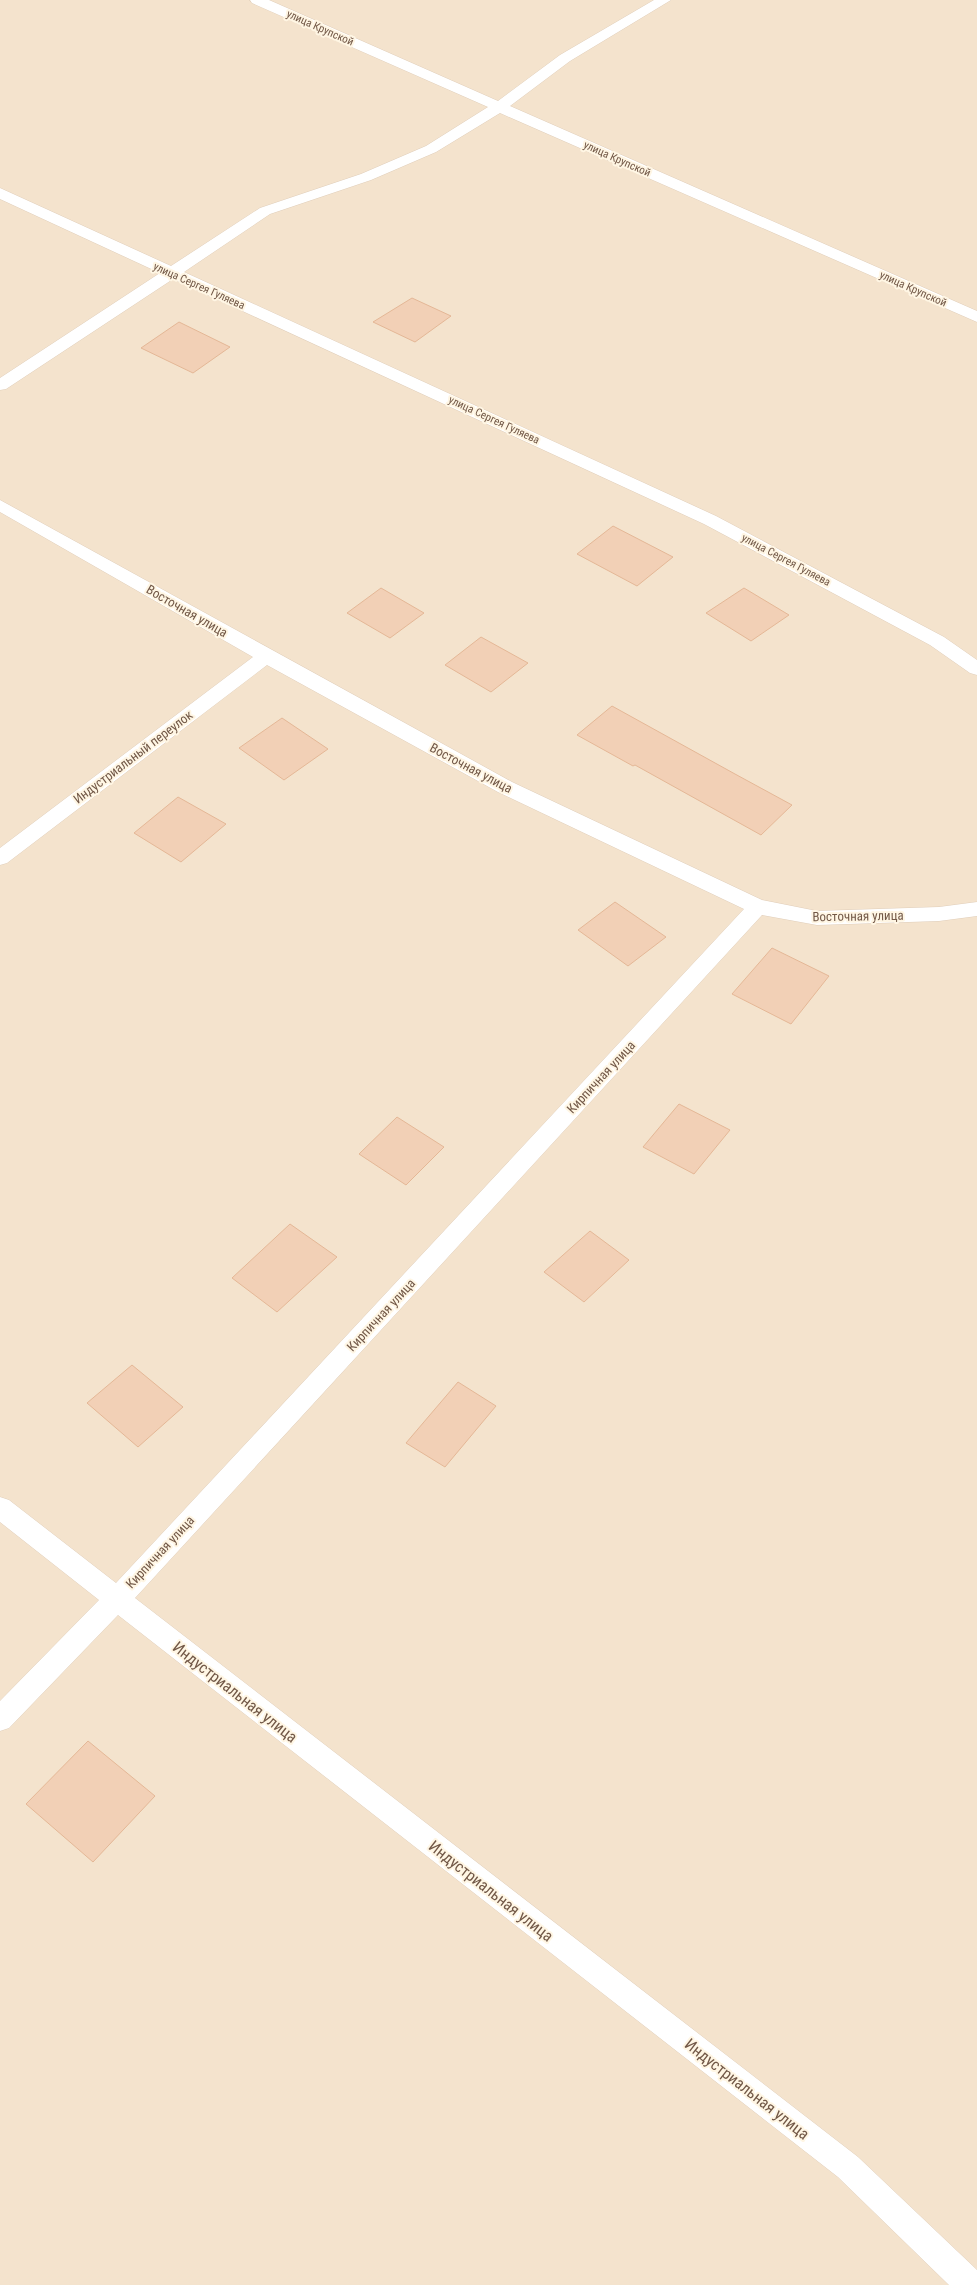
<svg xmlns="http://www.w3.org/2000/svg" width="977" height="2285" viewBox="0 0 977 2285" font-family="'Roboto Condensed',sans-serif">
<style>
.residential{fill:#f4e3cd}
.building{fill:#f2d0b6;stroke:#e4b796}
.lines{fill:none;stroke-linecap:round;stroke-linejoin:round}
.minor-casing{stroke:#e0ceba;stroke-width:1}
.minor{fill:#fff;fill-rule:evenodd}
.labels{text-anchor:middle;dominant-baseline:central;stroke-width:4;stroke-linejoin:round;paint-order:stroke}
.far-street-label{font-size:11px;fill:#725847;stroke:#fff6e4}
.street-label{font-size:13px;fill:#725847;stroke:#fff6e4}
.near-street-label{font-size:16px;fill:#725847;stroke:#fff6e4}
</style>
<rect width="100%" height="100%" fill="#fcf2de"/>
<path class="residential" d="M0,0H977V2285H0Z"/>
<path class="building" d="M412,298L451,316L415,342L373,322Z
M179,322L230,347L193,373L141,348Z
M613,526L673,557L637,586L577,554Z
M381,588L424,613L390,638L347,613Z
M744,588L789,615L751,641L706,613Z
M481,637L528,663L491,692L445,665Z
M612,706L735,774L792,805L761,835L635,765L633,766L577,735Z
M282,718L328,749L284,780L239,748Z
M178,797L226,824L181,862L134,833Z
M615,902L666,937L628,966L578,930Z
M772,948L829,976L791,1024L732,994Z
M679,1104L730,1130L694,1174L643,1147Z
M397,1117L444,1147L406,1185L359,1154Z
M290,1224L337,1257L277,1312L232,1278Z
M590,1231L629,1260L584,1302L544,1272Z
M132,1365L183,1407L138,1447L87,1403Z
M458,1382L496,1406L445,1467L406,1443Z
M88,1741L155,1796L93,1862L26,1804Z"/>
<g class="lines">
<defs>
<path id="minor" d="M250,0H269L498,101L560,55L654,0H671L570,61L510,106L977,311V322L500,113L436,152L371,180L270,214L184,272L716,516L944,637L977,660V675L970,673L930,645L704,524L173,279L6,389L0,390V378L160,273L0,199V188L171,266L260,208L361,174L426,146L488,107L252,3Z
M0,500L512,782L762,900L817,911L939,907L977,902V916L939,921L817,925L762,915L135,1598L858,2157L977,2270V2285H949L838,2177L118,1615L9,1728L0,1731V1701L99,1600L0,1522V1497L9,1500L116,1583L744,909L498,792L267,665L7,863L0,865V848L253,657L0,512Z"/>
</defs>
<use href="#minor" class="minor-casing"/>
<use href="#minor" class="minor"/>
</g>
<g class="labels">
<g class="far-street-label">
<text transform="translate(320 28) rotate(24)">улица Крупской</text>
<text transform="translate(617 159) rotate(24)">улица Крупской</text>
<text transform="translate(199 286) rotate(24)">улица Сергея Гуляева</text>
<text transform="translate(913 289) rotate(24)">улица Крупской</text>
<text transform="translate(494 420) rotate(25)">улица Сергея Гуляева</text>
<text transform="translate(786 560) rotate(28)">улица Сергея Гуляева</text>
</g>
<g class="street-label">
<text transform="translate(187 611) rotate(30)">Восточная улица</text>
<text transform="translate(133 757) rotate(-37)">Индустриальный переулок</text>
<text transform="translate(471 768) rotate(28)">Восточная улица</text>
<text transform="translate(858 916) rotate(-1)">Восточная улица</text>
<text transform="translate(601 1077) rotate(-47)">Кирпичная улица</text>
<text transform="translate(381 1315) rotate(-47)">Кирпичная улица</text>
<text transform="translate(160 1552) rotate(-47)">Кирпичная улица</text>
</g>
<g class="near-street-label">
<text transform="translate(235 1692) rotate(38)">Индустриальная улица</text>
<text transform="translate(491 1891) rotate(38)">Индустриальная улица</text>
<text transform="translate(747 2089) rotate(38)">Индустриальная улица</text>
</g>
</g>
</svg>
